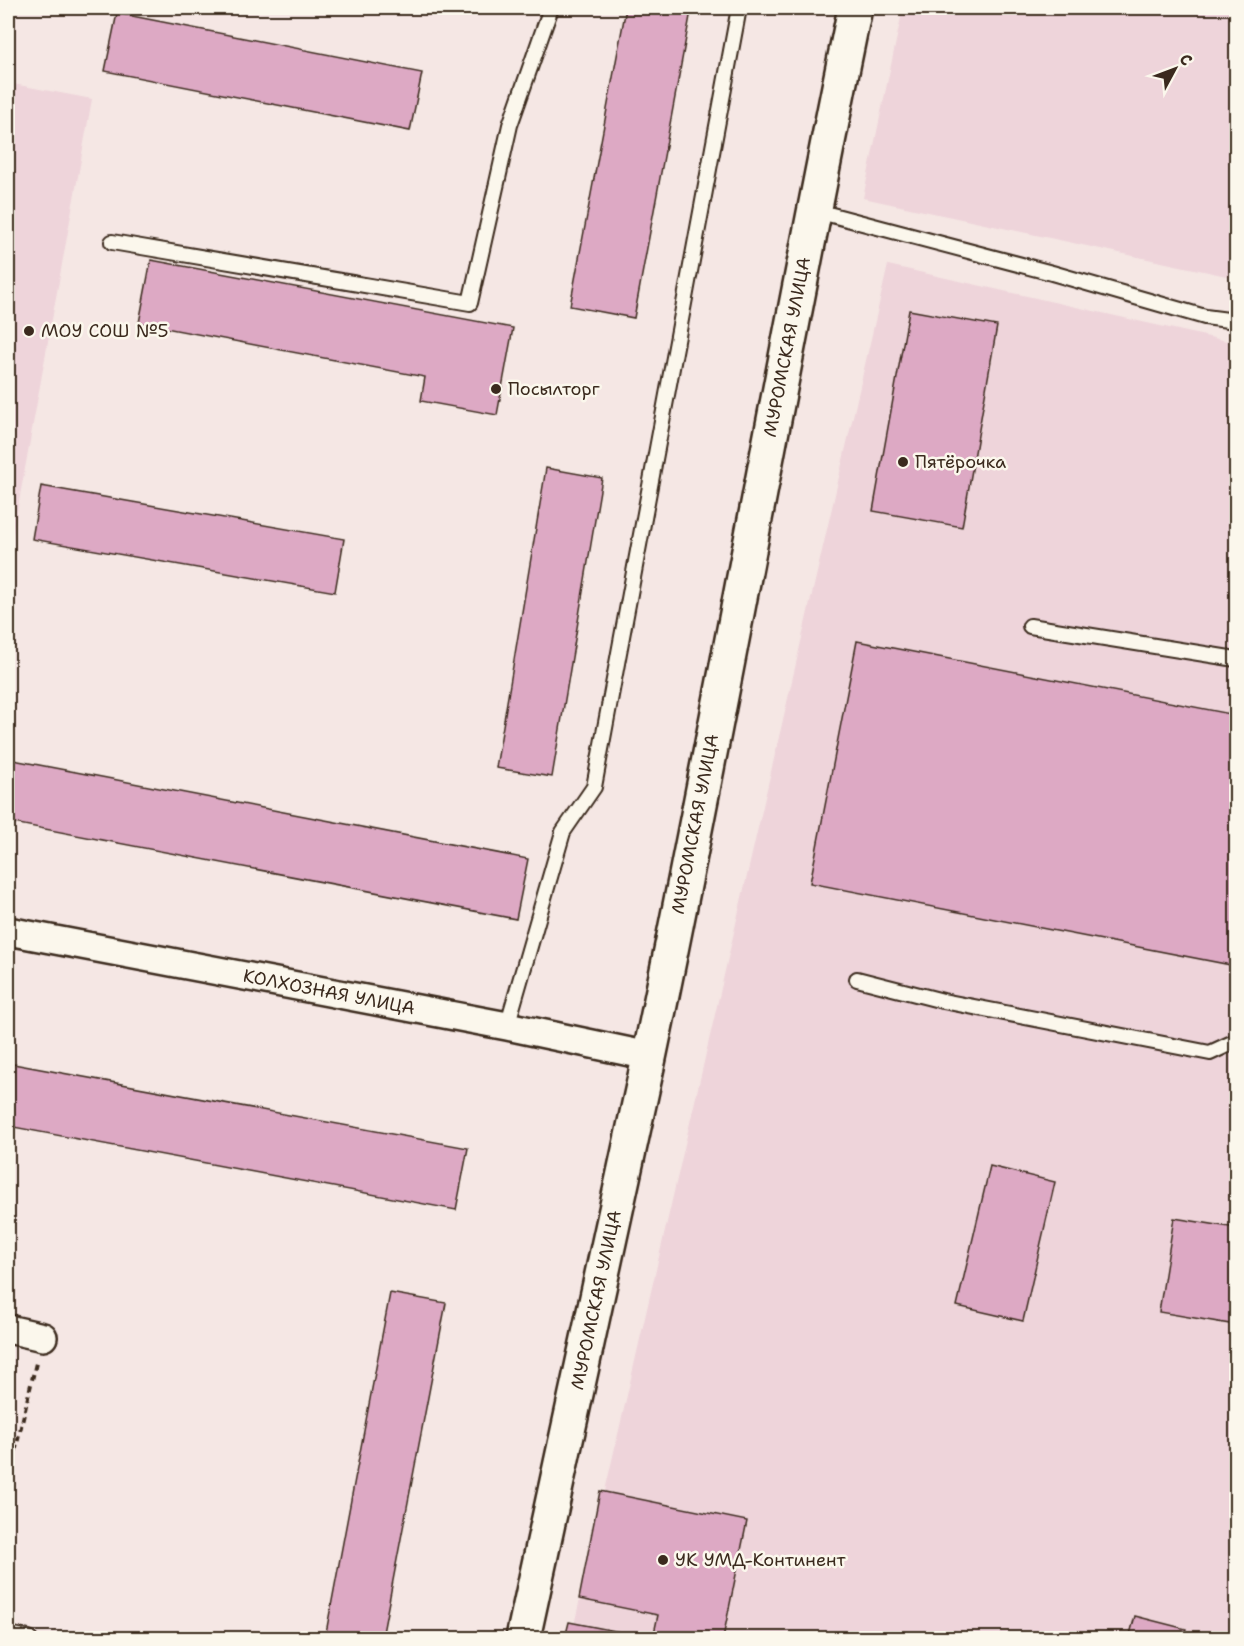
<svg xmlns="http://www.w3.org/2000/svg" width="1244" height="1646" viewBox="0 0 1244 1646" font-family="'Shantell Sans',sans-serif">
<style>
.built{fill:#eed4da}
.building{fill:#dda9c4;stroke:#3b2a1e;stroke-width:1.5}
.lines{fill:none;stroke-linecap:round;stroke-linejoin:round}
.service-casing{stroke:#3b2a1e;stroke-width:18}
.minor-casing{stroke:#3b2a1e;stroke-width:32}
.primary-casing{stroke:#3b2a1e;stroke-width:38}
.path{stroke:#3b2a1e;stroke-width:4;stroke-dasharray:6 4.5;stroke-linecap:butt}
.service{stroke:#fbf7ec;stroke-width:14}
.minor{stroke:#fbf7ec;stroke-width:27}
.primary{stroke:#fbf7ec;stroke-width:33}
.poi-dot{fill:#3b2a1e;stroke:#fbf7ec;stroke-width:2}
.labels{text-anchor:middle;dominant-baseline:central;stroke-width:5;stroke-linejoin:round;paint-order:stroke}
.poi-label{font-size:18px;fill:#3b2a1e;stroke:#fbf7ec;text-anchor:start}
.street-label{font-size:18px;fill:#3b2a1e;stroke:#fbf7ec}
</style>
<rect width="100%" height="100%" fill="#f5e7e4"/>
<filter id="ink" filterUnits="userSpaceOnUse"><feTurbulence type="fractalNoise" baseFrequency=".0167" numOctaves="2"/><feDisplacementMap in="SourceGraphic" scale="12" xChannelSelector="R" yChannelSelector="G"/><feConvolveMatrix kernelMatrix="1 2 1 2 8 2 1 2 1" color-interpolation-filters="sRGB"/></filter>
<g filter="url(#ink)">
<path class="built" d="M903,8H1236V278L863,198Z
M8,83L92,99L8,562Z
M888,265L1236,343V1638H571Z"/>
<path class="building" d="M626,8H670L691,11L634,318L570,306Z
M117,13L422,73L410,131L105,71Z
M151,260L513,328L497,415L421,401L425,377L139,323Z
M909,310L997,326L962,527L873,511Z
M546,468L602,478L552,777L496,768Z
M41,486L344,539L335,592L32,539Z
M857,641L1236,715V966L810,883Z
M8,759L528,859L516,919L8,822Z
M8,1063L468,1148L456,1210L8,1126Z
M990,1166L1055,1182L1023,1321L957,1306Z
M1174,1218L1236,1228V1325L1159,1312Z
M390,1293L446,1303L382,1638H325Z
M600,1491L747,1521L723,1638H653L658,1615L579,1599Z
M1135,1616L1186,1629L1183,1638H1129Z
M569,1622L651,1638H565Z"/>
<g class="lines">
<defs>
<path id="service" d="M813,210L1052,273L1205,317L1236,321
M112,242L470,303L510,125L551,8
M1030,626L1236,659
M857,979L943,1001L1210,1053L1236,1041
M507,1026L563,832L594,787L739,8
M8,1634L29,1638"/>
<path id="minor" d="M8,931L507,1026L649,1056
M8,1329L43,1337"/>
<path id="primary" d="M523,1638C565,1445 608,1252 649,1058C722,709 783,357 855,8"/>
</defs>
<use href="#service" class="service-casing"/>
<use href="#minor" class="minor-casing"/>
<use href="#primary" class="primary-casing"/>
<path class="path" d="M8,1482L36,1363"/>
<use href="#service" class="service"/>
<use href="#minor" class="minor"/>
<use href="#primary" class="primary"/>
</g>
</g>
<g class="poi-dot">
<circle cx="29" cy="331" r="6"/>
<circle cx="496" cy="389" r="6"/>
<circle cx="903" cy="462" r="6"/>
<circle cx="663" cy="1560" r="6"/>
</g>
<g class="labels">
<g class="poi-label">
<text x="41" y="331">МОУ СОШ №5</text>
<text x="508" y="389">Посылторг</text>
<text x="915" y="462">Пятёрочка</text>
<text x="675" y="1560">УК УМД-Континент</text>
</g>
<g class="street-label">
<text transform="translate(787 347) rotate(-79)">МУРОМСКАЯ УЛИЦА</text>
<text transform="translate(695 824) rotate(-79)">МУРОМСКАЯ УЛИЦА</text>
<text transform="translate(329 992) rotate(11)">КОЛХОЗНАЯ УЛИЦА</text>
<text transform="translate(596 1300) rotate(-78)">МУРОМСКАЯ УЛИЦА</text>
</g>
</g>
<rect width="1244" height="1646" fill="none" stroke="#fbf7ec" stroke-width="30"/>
<rect x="15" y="15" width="1214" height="1616" fill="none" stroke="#3b2a1e" stroke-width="2" filter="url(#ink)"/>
<g transform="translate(1175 69) rotate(49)" stroke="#fbf7ec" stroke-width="4.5" paint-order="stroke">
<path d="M0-4.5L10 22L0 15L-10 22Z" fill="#3b2a1e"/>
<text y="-9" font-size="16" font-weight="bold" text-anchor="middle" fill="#3b2a1e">С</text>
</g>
</svg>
